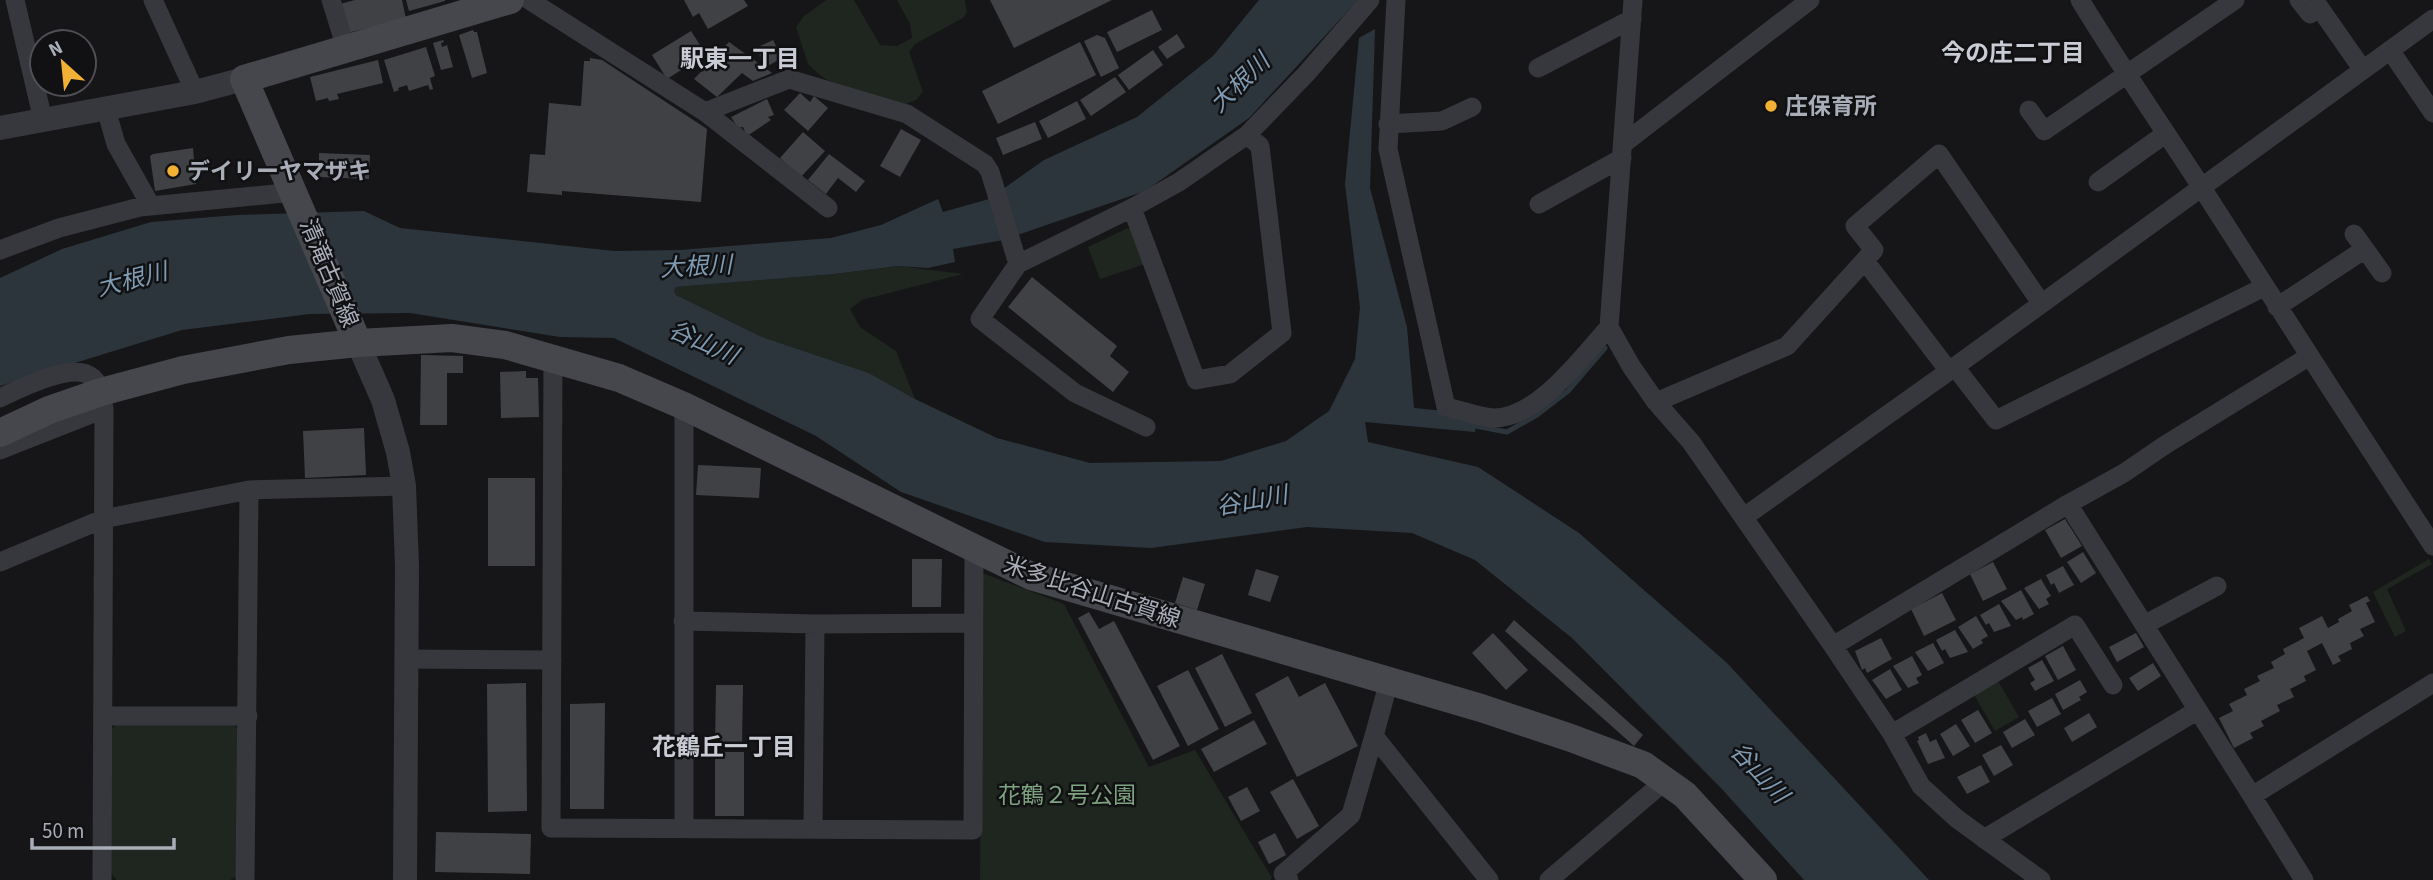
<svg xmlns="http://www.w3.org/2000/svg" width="2433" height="880" viewBox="0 0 2433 880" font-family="'Source Sans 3','Noto Sans JP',sans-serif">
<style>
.green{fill:#1e261f}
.water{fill:#2c353c}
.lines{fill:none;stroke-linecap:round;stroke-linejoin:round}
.stream{stroke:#2c353c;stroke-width:5}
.building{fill:#404145}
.minor{stroke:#37383d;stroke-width:19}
.tertiary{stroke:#37383d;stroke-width:24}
.secondary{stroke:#45474d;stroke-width:28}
.poi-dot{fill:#f2b134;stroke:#111113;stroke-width:2.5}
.labels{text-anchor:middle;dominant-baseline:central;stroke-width:5;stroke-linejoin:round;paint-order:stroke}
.poi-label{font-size:23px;font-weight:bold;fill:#a8adb8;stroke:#111113;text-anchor:start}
.street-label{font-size:23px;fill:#a8adb8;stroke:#111113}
.park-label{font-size:23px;fill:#7fa381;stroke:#111113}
.neighbourhood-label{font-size:24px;font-weight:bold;fill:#c9ccd4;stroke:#111113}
.water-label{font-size:24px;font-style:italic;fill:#7f9bb3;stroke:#111113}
</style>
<rect width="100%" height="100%" fill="#161618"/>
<path class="green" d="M826,0H854L880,45L897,46L912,38L910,24L897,0H965L967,13L963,18L915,44L909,52L923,92L916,100L901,106L829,81L821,76L808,64L796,27L804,16Z
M1128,228L1136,233L1145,264L1100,279L1088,247Z
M899,266L963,274L862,300L850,309L860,327L896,351L915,399L869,373L762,337L676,295L673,291L676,287L834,274Z
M2429,559L2432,564L2387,589L2406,631L2395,637L2373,592Z
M982,573L1064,604L1149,767L1195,750L1272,878L1270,880H980Z
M1997,679L2019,717L1995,731L1973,693Z
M118,724H233L239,731L238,875L230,880H117L110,872L111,729Z"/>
<path class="water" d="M1259,0H1358L1249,118L1145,191L1003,240L953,249L955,262L928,268L898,266L834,274L676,287L674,291L676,295L762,337L869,373L915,399L997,438L1090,463L1221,461L1286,441L1329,411L1355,359L1360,307L1345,184L1359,38L1375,29L1370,188L1407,327L1414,408L1477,414L1475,432L1365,422L1368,442L1478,467L1579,533L1727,663L1929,880H1804L1721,788L1572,638L1475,560L1412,533L1307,527L1151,548L1045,542L901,492L816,436L614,338L560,337L410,313L310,314L182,330L0,386V278L62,249L151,222L237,215L364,211L400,228L614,251L680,250L831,238L881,225L938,199L943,212L989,199L1044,160L1137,117L1213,56Z"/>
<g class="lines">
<path class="stream" d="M1470,425L1507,432L1537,415L1568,391L1605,348"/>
</g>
<path class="building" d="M355,0H402L406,19L347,33L340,4Z
M406,0H445V1L409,11Z
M684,0H744L748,6L708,29L699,13L693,17Z
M990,0H1112L1014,48Z
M1152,10L1162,30L1117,52L1107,32Z
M473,30L474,32H477L487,73L472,78L459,35Z
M691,31L700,45L694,49L700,58L667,79L652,55Z
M1177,34L1185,47L1167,59L1158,47Z
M1097,35L1105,38L1119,68L1101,77L1084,41Z
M443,40L444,42L441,43L442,47L447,45L453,67L441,70L433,43Z
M773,40L782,58L766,67L756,48Z
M729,42L772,73L753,81L742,73L717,97L694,79Z
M1080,42L1096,75L998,124L982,91Z
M426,47L435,76L430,78L433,89L430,90L428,85L409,91L407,85L398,88L399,90L394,92L384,60Z
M1153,50L1163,65L1129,90L1118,75Z
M590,58L602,60L707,129L701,202L562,191V195L527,192L530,154L545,155L549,103L581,106L584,61H590Z
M378,60L383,83L337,94L339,99L329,101L328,98L316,101L310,77Z
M1115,77L1126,92L1091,116L1080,100Z
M800,93L810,102L814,96L828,108L808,131L784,110Z
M767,99L774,115L768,117L771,120L747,136L743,127L738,128L731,117Z
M1077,101L1086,119L1048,138L1039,121Z
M1035,122L1042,139L1003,155L996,138Z
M901,129L921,140L900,177L880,166Z
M803,132L825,151L801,177L780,158Z
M193,148L196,184L155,191L150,156L153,154Z
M319,153L370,155L369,179L319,177Z
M829,154L865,181L856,192L838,178L826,194L808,180Z
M1032,277L1117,346L1110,356L1129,372L1113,392L1008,307Z
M421,355L463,356V373H447V425H420Z
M526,371V378H538L539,417L501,418L500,372Z
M364,428L366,475L305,478L303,431Z
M698,465L761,468L759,498L696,495Z
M488,478H535V566H488Z
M2065,519L2082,546L2061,558L2045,530Z
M2083,552L2096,573L2081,583L2067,562Z
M912,559H942L941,607H912Z
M1993,562L2007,589L1983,601L1970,574Z
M2063,566L2074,585L2059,593L2054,583L2051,585L2046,575Z
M1256,569L1279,576L1270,602L1248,595Z
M1183,577L1205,584L1197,610L1175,603Z
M2041,579L2051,596L2046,599L2049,604L2039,609L2024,588Z
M2021,590L2034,614L2023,620L2022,617L2016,620L2001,601Z
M1942,593L1956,620L1924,636L1911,609Z
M2367,596L2370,601L2366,603L2375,622L2360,629L2364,636L2350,643L2352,649L2338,656L2341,661L2333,665L2322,643L2307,651L2316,670L2304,676L2306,681L2290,689L2294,697L2277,705L2280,711L2261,721L2264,726L2250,733L2253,738L2234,748L2219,718L2233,711L2229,704L2247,695L2244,689L2260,681L2257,676L2274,668L2271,662L2285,654L2283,649L2304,638L2299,628L2322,616L2328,628L2339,622L2338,619L2352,611L2349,605Z
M1999,604L2011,626L1994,632L1989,623L1986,625L1980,615Z
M1089,612L1099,629L1114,621L1180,746L1153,760L1078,618Z
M1976,616L1988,636L1981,640L1983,643L1973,649L1958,627Z
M1514,620L1643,735L1634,746L1505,631Z
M1955,630L1968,652L1950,658L1945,649L1942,651L1936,640Z
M1493,633L1528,670L1506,690L1472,653Z
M2136,633L2144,647L2117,662L2109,647Z
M1881,638L1892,659L1867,673L1865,668L1862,670L1855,651Z
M1933,643L1944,663L1928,671L1915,652Z
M2063,646L2076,670L2058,680L2045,656Z
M1222,654L1252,713L1225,727L1195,668Z
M1912,656L1922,675L1916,678L1919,683L1908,688L1893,666Z
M2042,660L2054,681L2035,691L2030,683L2035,680L2028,668Z
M2153,663L2161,676L2138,691L2129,678Z
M1890,669L1902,690L1886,699L1872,680Z
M1188,670L1219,729L1188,746L1157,686Z
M1288,676L1299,697L1325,683L1358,746L1297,777L1255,694Z
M2080,680L2087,692L2079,697L2081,700L2063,710L2055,694Z
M526,683L527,811L488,812L487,684Z
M716,685H743L742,746H715Z
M2052,698L2061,714L2037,727L2028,711Z
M605,703L604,809H570V704Z
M1978,710L1992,733L1975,743L1961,720Z
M2089,713L2097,727L2072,742L2064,728Z
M2025,719L2035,735L2012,748L2003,732Z
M1254,720L1267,744L1214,772L1201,749Z
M1956,724L1970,746L1953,756L1940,734Z
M1926,733L1930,742L1936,739L1945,758L1928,764L1917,741L1919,740L1918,737Z
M2001,745L2013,765L1994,776L1982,755Z
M715,752H744V816H715Z
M1981,765L1990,782L1967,794L1957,777Z
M1293,779L1319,826L1297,839L1270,792Z
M1247,787L1260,811L1241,821L1228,797Z
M436,832L531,834L530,874L435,872Z
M1275,833L1286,855L1269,864L1258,842Z"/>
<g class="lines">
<path class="minor" d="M15,0L43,120
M153,0L195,92
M331,0L346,48
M529,0L705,112L828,208
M1396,0L1388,149L1446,407C1461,410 1478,417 1493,418C1537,419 1582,357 1609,327
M1633,0L1609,327L1631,366L1656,402L1691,442L1833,646L1892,734L1921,786L1956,818L2041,880
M2080,0C2119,64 2161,125 2202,188C2279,308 2355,427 2433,546
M2299,0L2310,14L2319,7L2363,70
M2390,50L2433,113
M1538,68L1632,19
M106,109L116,144L151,206
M2029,110L2044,131L2235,0
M705,112L789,79L907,114L985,164L990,172L1018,264
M1388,124L1442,121L1472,107
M1623,144L1810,0
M2098,182L2165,134
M1539,204L1622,158
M1132,208L1196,380L1230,374L1282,333L1260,146L1247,135
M2354,234L2382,273
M0,250L59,228L140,207L295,192
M1865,261L1949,371
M2277,307L2365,249
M553,358L551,828L973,830L974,550
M1955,367L1996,420L2264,287
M0,398C19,389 74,360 93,378C101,386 102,398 104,409L102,880
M1656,402L1787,346L1874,250L1855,226L1939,154L2041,303
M684,406V828
M1146,427L1075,393L980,319L1018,264L1132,208L1179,182L1247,135L1306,74L1370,0
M0,450L104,409
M2068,504L2252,796
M1744,517L1949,371L2433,19
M0,562L103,519L249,490L404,486
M683,621L815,624L973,623
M2144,625L2217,586
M1833,646L2068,504L2124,473L2165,445L2308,357
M406,659L552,660
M1389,681L1374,736L1489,880
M103,716H248
M1892,734L2075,625L2113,685
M813,829L815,624
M1984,839L2198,710
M245,880L249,490
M1289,880L1283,874L1351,815L1374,736
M1549,880L1666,780
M2304,880L2252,796L2433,683"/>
<path class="tertiary" d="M0,128L195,92L244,79
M358,343L383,400L398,452L404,486L407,566L405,880"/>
<path class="secondary" d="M358,343L244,79L510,0
M0,433L49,410L101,392L183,370L289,350L358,343L452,338L505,345L619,378L684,406L1031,576L1481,708L1571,738L1643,765L1685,795L1763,880"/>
</g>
<g class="poi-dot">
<circle cx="1771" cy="106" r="7"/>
<circle cx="173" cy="171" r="7"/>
</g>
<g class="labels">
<g class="poi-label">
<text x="1785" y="106">庄保育所</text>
<text x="187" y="171">デイリーヤマザキ</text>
</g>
<g class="street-label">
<text transform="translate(329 273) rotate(67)">清滝古賀線</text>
<text transform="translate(1092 592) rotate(18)">米多比谷山古賀線</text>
</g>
<g class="park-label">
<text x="1067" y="795">花鶴２号公園</text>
</g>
<g class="neighbourhood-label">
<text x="2013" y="53">今の庄二丁目</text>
<text x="740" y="59">駅東一丁目</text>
<text x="724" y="747">花鶴丘一丁目</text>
</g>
<g class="water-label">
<text transform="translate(1240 83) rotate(-44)">大根川</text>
<text transform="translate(696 267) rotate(-3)">大根川</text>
<text transform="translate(132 280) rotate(-14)">大根川</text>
<text transform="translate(703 343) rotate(24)">谷山川</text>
<text transform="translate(1252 501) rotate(-10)">谷山川</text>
<text transform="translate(1759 773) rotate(47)">谷山川</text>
</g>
</g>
<g transform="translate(63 63) rotate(333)"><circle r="33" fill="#111113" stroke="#4d4f55" stroke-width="2"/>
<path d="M0-5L12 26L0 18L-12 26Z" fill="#f2b134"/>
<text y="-10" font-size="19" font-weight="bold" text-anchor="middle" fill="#a8adb8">N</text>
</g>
<path d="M32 838v10h142v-10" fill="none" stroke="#a8adb8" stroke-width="3.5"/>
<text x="42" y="838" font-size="21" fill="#a8adb8" stroke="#111113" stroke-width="5" paint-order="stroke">50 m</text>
</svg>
